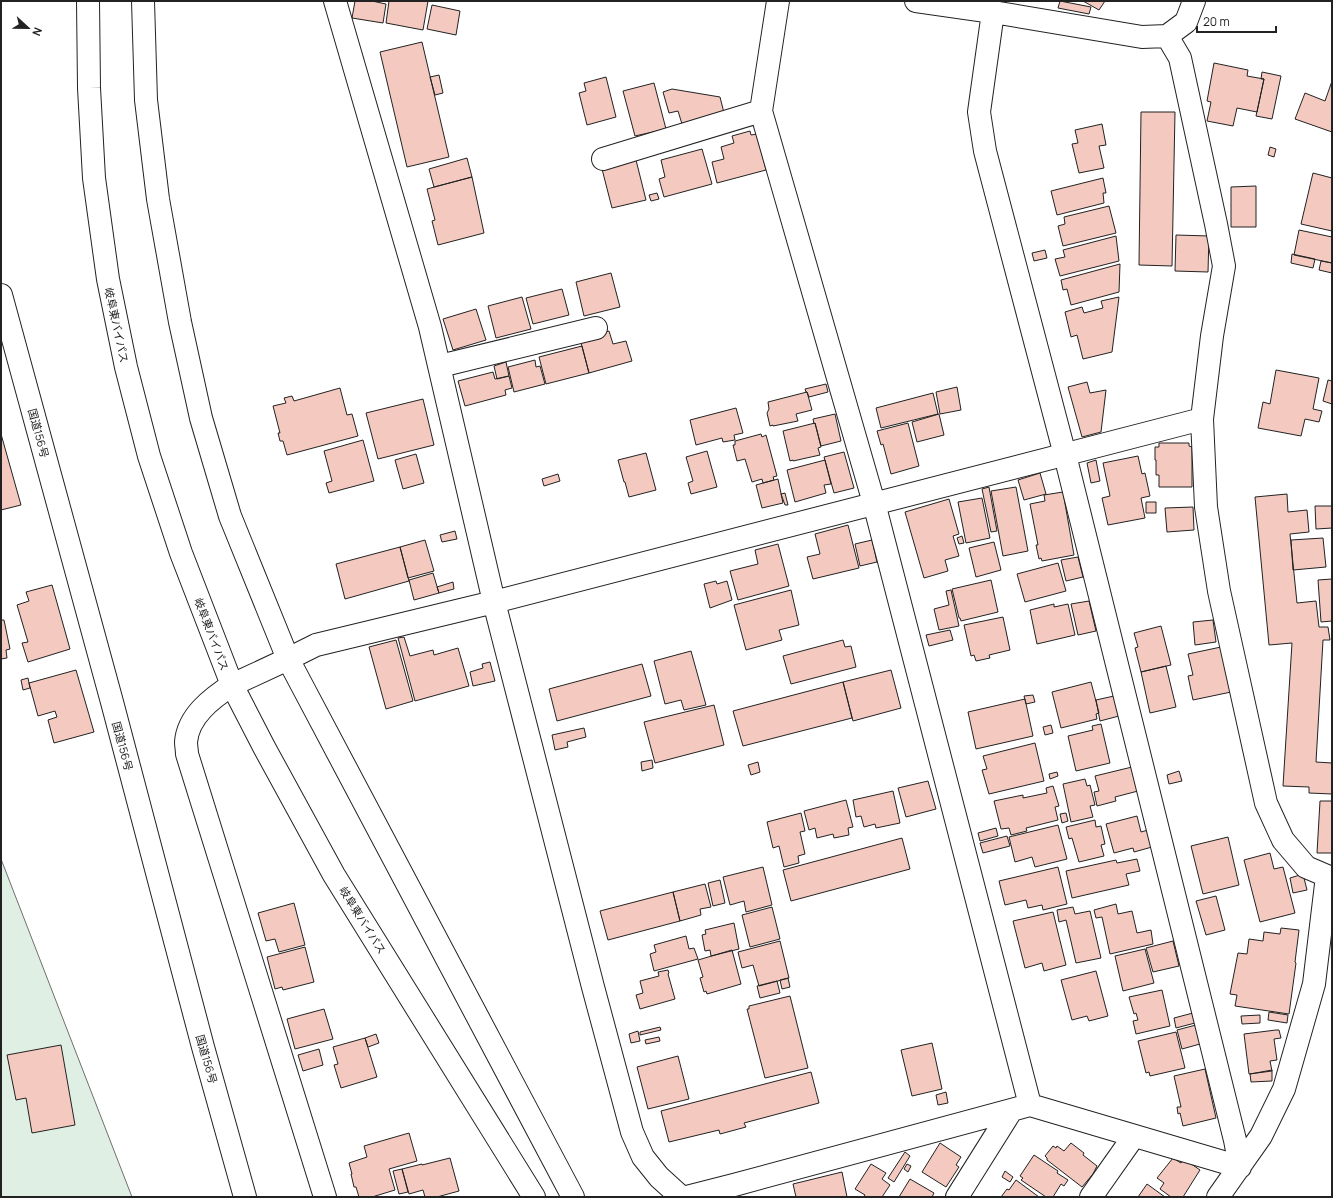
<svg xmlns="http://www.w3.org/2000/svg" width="1333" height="1198" viewBox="0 0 1333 1198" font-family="Manrope,'Noto Sans JP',sans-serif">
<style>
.green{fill:#e0efe3;stroke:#6f6f6f}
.building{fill:#f3c9c0;stroke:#222}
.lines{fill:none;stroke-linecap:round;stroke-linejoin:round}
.minor-casing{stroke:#222;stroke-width:24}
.highway-casing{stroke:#222;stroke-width:24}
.minor{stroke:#fff;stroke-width:22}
.highway{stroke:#fff;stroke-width:22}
.labels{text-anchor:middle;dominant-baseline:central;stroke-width:3;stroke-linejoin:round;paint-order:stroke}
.street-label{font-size:11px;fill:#222;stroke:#fff}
</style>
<rect width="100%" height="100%" fill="#fff"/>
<path class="green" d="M1,859L132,1197H1Z"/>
<path class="building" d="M355,1H372L386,4L383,23L352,18Z
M389,1H428L423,30L386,23Z
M1060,1L1091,7L1089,14L1058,8Z
M1083,1H1105L1099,10Z
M432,5L460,11L456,35L427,29Z
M422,42L449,157L407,167L380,52Z
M1214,63L1248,70L1247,76L1264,79L1257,112L1237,108L1233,126L1207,121L1211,102L1207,101Z
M1262,72L1281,76L1272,119L1256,116L1264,79H1261Z
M439,75L443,93L435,95L430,77Z
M606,77L616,117L587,125L579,93L586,91L584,83Z
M1332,81V132L1295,119L1305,93L1325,101Z
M654,83L666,129L635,136L623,91Z
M672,89L720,97L724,113L682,124L678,111L669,113L663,92Z
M1141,112H1175L1172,266L1139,265Z
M1102,124L1106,145L1099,146L1104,168L1079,173L1072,144L1078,143L1075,130Z
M750,131L751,135L757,134L766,170L717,183L712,162L724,159L721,147L734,143L732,136Z
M1270,147L1276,149L1274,157L1268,155Z
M702,149L712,184L664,197L659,179L665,177L661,160Z
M467,158L472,177L434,187L429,169Z
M636,160L646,200L612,208L602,169Z
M1313,173L1332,178V231L1301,224Z
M472,177L484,233L438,245L432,221L435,220L427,189Z
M1103,178L1106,193H1103L1104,203L1057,215L1051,191Z
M1256,186V227H1231V187Z
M657,193L659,199L651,201L649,195Z
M1109,206L1116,233L1063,246L1058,226L1065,224L1064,217Z
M1299,230L1332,237V263L1294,255Z
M1176,235L1209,236L1208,272L1175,271Z
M1116,236L1119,261L1060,276L1055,259L1065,257L1063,250Z
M1045,250L1047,258L1034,261L1032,253Z
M1292,254L1315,259L1313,268L1291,263Z
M1321,261L1332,263V273L1319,270Z
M1120,264L1119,292L1071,305L1067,289L1063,290L1061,280Z
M611,273L620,307L584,316L576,282Z
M562,289L569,315L533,324L526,298Z
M522,297L531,329L496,338L488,306Z
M1119,297L1112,352L1083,359L1077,335L1071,337L1065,312L1082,307L1084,313L1103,308L1101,301Z
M476,309L486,340L453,350L443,319Z
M609,331L613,344L626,341L632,361L589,373L580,339Z
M582,346L589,373L546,384L539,357Z
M535,360L536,367L540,366L545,384L514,392L508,367Z
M506,362L509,376L497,379L494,366Z
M1276,370L1319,378L1313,409L1322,411L1319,422L1305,419L1301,436L1258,428L1263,402L1270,404Z
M493,372L495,379L509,376L512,388L505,390L506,395L465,406L458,381Z
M1328,380L1332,381V404L1323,401Z
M1087,382L1090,393L1106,390L1101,432L1082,437L1068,387Z
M826,384L828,392L809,397L807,392H806L805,389Z
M957,387L961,410L940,414L936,392Z
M340,388L347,415L352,414L358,436L287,455L283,441H280L278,433H280L273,406L286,403L284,398L292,396L294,401Z
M807,392L812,410L796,414L798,421L773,426V425L770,426L767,413L769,409L768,402Z
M933,393L938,414L881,428L876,408Z
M423,399L434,445L378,459L366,413Z
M736,408L743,433L734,435L735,440L723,442L722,438L696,445L690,420Z
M835,414L841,441L821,446L815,423L814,424L813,419Z
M939,414L944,435L917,442L912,422Z
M815,423L821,447L818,448L820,455L793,461V460L790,461L783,431Z
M908,423L919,466L891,474L883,444L881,445L877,431Z
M1,434L21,505L1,510Z
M761,434L762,437L766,435L777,476L773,477L774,480L763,483L762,479L752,482L745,459L737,461L733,445H735V441Z
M363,440L374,481L329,493L326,483L332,481L324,451Z
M1159,443H1189V446L1192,447V487H1159V475H1156V460H1155V447H1159Z
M707,451L717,487L691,494L688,483L693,481L686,457Z
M844,452L854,488L834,493L824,457Z
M646,453L656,490L629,497L625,482H624L618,460Z
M416,454L424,483L403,489L395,460Z
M1138,456L1142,474L1145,473L1150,496L1141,498L1145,518L1108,525L1102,498L1110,496L1103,463Z
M825,460L831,484L824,485L826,493L795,502L787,470Z
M1096,460L1100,481L1091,483L1087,463Z
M1040,473L1046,494L1024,500L1018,480Z
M558,474L560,481L544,486L542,479Z
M778,479L783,503L762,508L756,485Z
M989,487L997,531L991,532L982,489Z
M1016,487L1028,551L1003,556L991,491Z
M1063,492L1074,555L1042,561L1041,558L1039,559L1036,545H1038L1030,504L1045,501L1044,495Z
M785,493L788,505H785L781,494Z
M1287,494L1288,512L1307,510L1309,532L1290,534L1297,603L1316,601L1319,627H1328L1330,640H1323L1316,762L1332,763V794L1309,793V787L1283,786L1292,643L1269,645L1255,497Z
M982,498L990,538L966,543L958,502Z
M949,499L959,534L953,536L959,556L945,560L948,571L924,578L905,512Z
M1146,502H1156V513H1146Z
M1315,506H1332V528L1316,529Z
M1193,507L1194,530L1167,532L1165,508Z
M848,525L859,568L813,579L807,557L820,554L815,534Z
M455,531L457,539L442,542L440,535Z
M962,536L964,543L959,544L957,538Z
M1323,538L1326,567L1293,570L1291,540Z
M425,540L434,571L408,578L400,547Z
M872,540L877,562L860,566L855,544Z
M994,542L1001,570L976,577L969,548Z
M778,544L789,586L738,600L730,571L758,564L755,550Z
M400,547L409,581L345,599L336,564Z
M1078,557L1083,577L1066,581L1061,560Z
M1058,563L1066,591L1025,602L1017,574Z
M433,573L439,593L414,600L409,580Z
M1332,579V621L1321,622L1318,580Z
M991,580L998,612L961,621L960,618H959L952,589Z
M716,581L717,584L727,581L732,600L710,608L704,584Z
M453,582L454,589L439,593L437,587Z
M52,585L70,649L28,662L22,643L28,642L17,605L29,601L26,592Z
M791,590L799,625L779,630L782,640L746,650L734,605Z
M951,590L959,626L939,630L934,609L949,605L946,591Z
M1089,601L1096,631L1078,635L1071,604Z
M1054,604V607L1068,604L1075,635L1037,644L1030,610Z
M1003,617L1010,650L989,655L990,658L976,661L974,655L971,656L964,625Z
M1,620H4L10,649L6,650L7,658L1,659Z
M1213,620L1216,642L1195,645L1193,622Z
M1161,626L1171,665L1141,672L1135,648L1138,647L1134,633Z
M950,630L953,640L929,646L926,635Z
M404,637L410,656L433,650L434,655L458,648L469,686L415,701L398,638Z
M396,640L413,701L386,709L369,647Z
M843,640L845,647L851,646L856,667L791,684L783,656Z
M1221,647L1231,692L1193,700L1188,676L1193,675L1188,654Z
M691,651L706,705L684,710L681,700L665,704L654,661Z
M490,662L495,681L473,686L470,672L483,668L482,664Z
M642,664L651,696L557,721L549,689Z
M1166,666L1176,707L1150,713L1141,672Z
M76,670L94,732L54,743L48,720L57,717L55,711L38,716L29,683Z
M891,670L901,708L853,721L843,682Z
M28,678L30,688L23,690L21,680Z
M843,682L852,718L743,746L733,711Z
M1091,682L1099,713L1096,714L1097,719L1061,728L1052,692Z
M1033,695L1035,702L1026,704L1024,696Z
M1114,696L1119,716L1100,721L1096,700Z
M1025,699L1033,736L976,749L968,712Z
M714,705L724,745L655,763L644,722Z
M1101,724L1110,763L1076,771L1068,736L1093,730L1092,726Z
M1051,725L1053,733L1045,735L1043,727Z
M584,728L586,737L567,742L568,747L555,750L552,735Z
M1035,743L1044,781L989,794L982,770L987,769L983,756Z
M652,760L653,768L642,771L641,762Z
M758,762L760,772L751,775L748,765Z
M1132,767L1138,791L1115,797L1116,801L1097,806L1094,792L1099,791L1095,776Z
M1179,771L1182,781L1169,784L1167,775Z
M1057,772L1058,776L1050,779L1049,774Z
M1085,779L1087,786L1090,785L1095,805L1090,806L1093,817L1071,822L1063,784Z
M928,781L936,809L906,817L898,788Z
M1053,786L1059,806L1055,807L1058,820L1026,828L1027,831L1011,835L1009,828L1001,829L994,801L1023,795V798L1047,793L1046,788Z
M893,791L900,823L876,828L875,824L864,827L861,816L856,817L853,800Z
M846,800L853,827L848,828L849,835L834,838L833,834L817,838L815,828L809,830L804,811Z
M1320,801H1332V853H1317Z
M801,813L805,831L800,832L805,854L798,856L799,863L784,867L779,846L773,848L767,822Z
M1066,813L1068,821L1062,823L1060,814Z
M1137,816L1141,832L1148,830L1152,847L1134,852L1133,848L1114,853L1106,824Z
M1095,820L1096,827L1101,826L1105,844L1101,845L1104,856L1079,862L1072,838L1069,839L1066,827Z
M1058,825L1067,859L1035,867L1032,857L1015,862L1009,837Z
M996,828L998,836L980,841L978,833Z
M1007,836L1010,846L983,853L980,843Z
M1228,837L1239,885L1203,894L1191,846Z
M902,838L910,869L791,901L783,870Z
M1270,853L1274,869L1283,867L1295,913L1260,922L1244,860Z
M1137,859L1140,871L1126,874L1129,885L1072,898L1066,871L1116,860L1117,863Z
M763,867L772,905L746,912L744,901L730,905L723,877Z
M1058,867L1067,904L1043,910L1042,905L1028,908L1026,900L1005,905L999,881Z
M1303,874L1307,890L1293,893L1290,878Z
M720,880L725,903L713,906L708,883Z
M705,884L711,907L700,909L701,915L680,921L673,892Z
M673,892L680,921L608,940L600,911Z
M1216,896L1225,930L1206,935L1196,901Z
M294,903L305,945L279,952L275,939L266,941L258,913Z
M1116,904L1118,914L1132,911L1137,933L1151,930L1153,944L1110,954L1102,917L1096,918L1094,910Z
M772,907L780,939L750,947L742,915Z
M1073,907L1075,914L1090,911L1101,958L1076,963L1066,920L1059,922L1057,910Z
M1053,912L1066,965L1044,971L1042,963L1025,968L1013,921Z
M734,923L739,949L711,956L710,950L705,951L702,935L706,934L705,930Z
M1281,928L1299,930L1295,962L1296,963L1289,1014L1235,1006L1237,995L1230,994L1238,953L1247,954L1249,939L1263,941L1264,932L1280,934Z
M686,936L689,949L694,948L698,959L654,971L650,954L656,952L654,945Z
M780,941L789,978L759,986L753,965L742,968L738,952Z
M1173,941L1179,966L1153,972L1146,948Z
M305,947L314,982L283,990L282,987L275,989L267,957Z
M1145,949L1154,983L1123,991L1115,956Z
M732,950L741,984L707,994L706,991L704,992L700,978L703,977L698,960Z
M668,970L669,973L668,974L675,999L640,1009L636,995L643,993L640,981L659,976L658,972Z
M1096,971L1108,1016L1089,1021L1087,1016L1072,1020L1061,980Z
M788,978L790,987L782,989L780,980Z
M777,981L780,993L760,998L757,986Z
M1162,990L1170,1026L1136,1034L1133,1021L1138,1020L1136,1013L1134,1014L1129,997Z
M790,996L808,1068L765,1078L747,1009H749V1006Z
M324,1009L333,1039L295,1049L287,1019Z
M1269,1012L1288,1015L1287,1023L1268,1020Z
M1193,1013L1195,1023L1176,1028L1174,1018Z
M1260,1015V1023L1242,1024L1241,1016Z
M1196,1025L1200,1044L1182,1049L1177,1030Z
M660,1027L661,1030L640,1035V1032Z
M1276,1030H1279L1281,1038L1274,1039L1277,1060L1270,1061L1272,1071L1249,1074L1244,1034Z
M638,1031L640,1041L631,1043L629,1034Z
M1176,1032L1185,1068L1150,1076L1149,1072L1146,1073L1138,1041Z
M376,1034L379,1043L368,1047L365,1038Z
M659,1037L660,1041L646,1044L645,1040Z
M365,1038L377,1077L341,1088L334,1065L338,1064L333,1047Z
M932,1043L942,1089L912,1096L901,1050Z
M61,1045L75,1125L32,1133L26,1098L16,1100L7,1055Z
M319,1049L323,1065L303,1071L298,1055Z
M678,1056L689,1099L648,1109L637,1067Z
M1205,1069L1216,1118L1183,1126L1180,1113L1178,1114L1177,1107H1181L1174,1076Z
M1272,1070V1081L1251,1082L1250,1074Z
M811,1072L819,1103L744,1123L746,1127L720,1134L719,1130L669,1142L661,1111Z
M946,1092L948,1103L938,1105L936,1095Z
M409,1133L417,1161L389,1169L395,1190L372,1197H359L356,1187H354L351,1174H352L349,1163L367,1157L364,1146Z
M940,1143L961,1157L956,1165L959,1167L946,1187L922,1172Z
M1071,1143L1084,1153L1083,1155L1097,1166L1093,1174L1082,1187L1047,1160V1158L1045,1156L1053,1146L1056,1148L1057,1146L1064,1151Z
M905,1152L910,1156L894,1182L888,1178Z
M1034,1155L1058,1171L1057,1173L1068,1180L1064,1186L1061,1184L1053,1197H1046L1021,1180L1023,1178L1020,1176Z
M450,1158L459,1191L437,1197H425L423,1190L409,1194L402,1169L422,1164V1165Z
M1173,1158L1181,1163L1184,1159L1200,1170L1183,1197H1171L1160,1189L1164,1183L1157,1178Z
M871,1164L886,1173L882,1179L890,1185L882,1197H864L865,1195L855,1189Z
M907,1164L911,1166L908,1172L904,1169Z
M402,1169L408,1192L399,1194L393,1171Z
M1005,1171L1013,1177L1010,1182L1002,1177Z
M842,1172L847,1197H796L793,1184Z
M910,1179L934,1193L932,1197H899Z
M1016,1180L1039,1197H1001L1007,1189L1009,1190Z
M1147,1184L1165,1197H1138Z"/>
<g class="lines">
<defs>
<path id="minor" d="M335,1L430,327L494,602L593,987L632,1132L643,1157L659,1177L681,1197
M778,1L761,111L874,503L1030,1105
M916,1L993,12L1142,37L1167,36L1186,22L1194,1
M993,12L979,112L985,151L1065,455L1235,1140L1240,1167
M1167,36L1180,58L1216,224L1224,266L1212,336L1202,419L1206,507L1219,591L1266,803L1283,840L1306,867L1327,876L1314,984L1284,1089L1261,1136L1218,1197
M603,159L761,111
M440,366L596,328
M288,659L316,645L494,602L1202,419
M232,685C212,698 188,716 186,742C186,746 187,750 187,754L325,1197
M687,1197L734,1185L1030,1105L1240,1167
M957,1197L1011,1111
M1091,1197L1134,1136"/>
<path id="highway" d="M88,1L89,88L94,178L108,279L126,367L149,456L181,553L232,685L264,747L334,875L534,1197
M143,1L146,100L158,199L180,322L201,418L230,516L288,659L573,1197
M1,295L112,702L203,1047L245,1197
M232,685L288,659"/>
</defs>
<use href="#minor" class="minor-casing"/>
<use href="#highway" class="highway-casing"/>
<use href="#minor" class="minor"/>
<use href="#highway" class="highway"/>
</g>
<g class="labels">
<g class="street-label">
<text transform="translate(117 325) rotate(78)">岐阜東バイパス</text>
<text transform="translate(39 433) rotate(75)">国道156号</text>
<text transform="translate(212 634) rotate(69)">岐阜東バイパス</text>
<text transform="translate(123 746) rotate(75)">国道156号</text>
<text transform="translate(363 920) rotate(58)">岐阜東バイパス</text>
<text transform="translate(207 1059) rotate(74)">国道156号</text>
</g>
</g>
<rect width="1333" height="1198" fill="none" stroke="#222222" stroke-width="4"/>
<g transform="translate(28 28) rotate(112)" stroke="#ffffff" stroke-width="3" paint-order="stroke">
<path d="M0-3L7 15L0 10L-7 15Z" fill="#222222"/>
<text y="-6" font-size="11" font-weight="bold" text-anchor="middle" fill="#222222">N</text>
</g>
<path d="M1197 26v6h79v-6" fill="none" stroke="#222222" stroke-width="2"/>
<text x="1203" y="26" font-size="12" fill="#222222" stroke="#ffffff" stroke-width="3" paint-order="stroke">20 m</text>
</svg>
